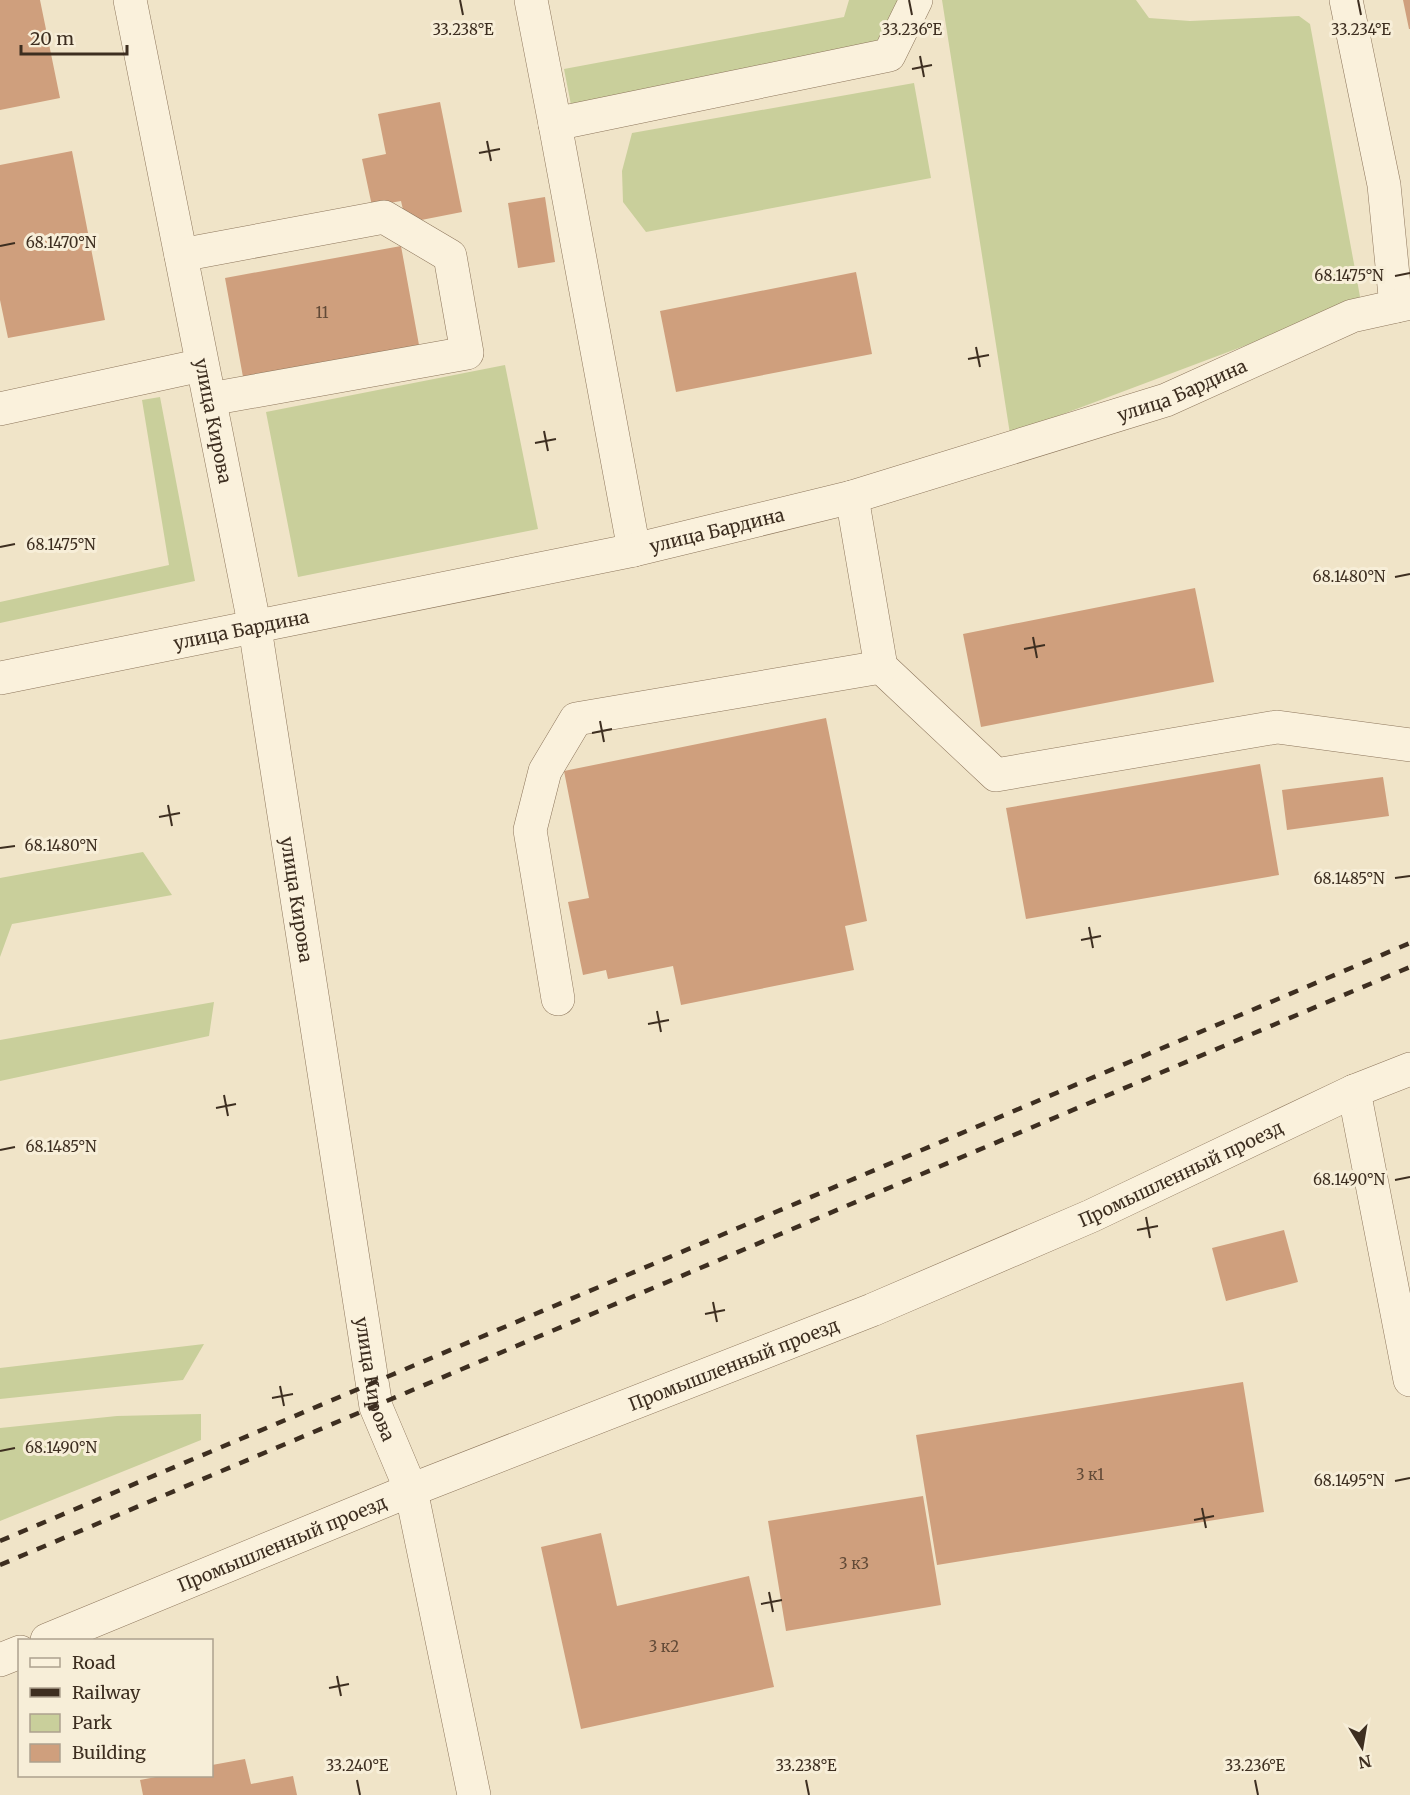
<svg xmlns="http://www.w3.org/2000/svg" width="1410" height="1795" viewBox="0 0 1410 1795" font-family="Merriweather,serif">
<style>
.green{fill:#c9cf9b}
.building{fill:#cf9f7d}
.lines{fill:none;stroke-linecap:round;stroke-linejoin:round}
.minor-casing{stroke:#8d765c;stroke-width:34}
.minor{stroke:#faf1dc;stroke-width:33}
.rail{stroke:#3d2e20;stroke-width:4.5;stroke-dasharray:10 10;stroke-linecap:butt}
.ticks{fill:none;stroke:#3d2e20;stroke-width:2}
.labels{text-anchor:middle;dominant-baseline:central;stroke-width:6;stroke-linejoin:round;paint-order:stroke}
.number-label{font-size:15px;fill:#624a37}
.street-label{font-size:18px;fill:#3d2e20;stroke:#f7eed8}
.ticks-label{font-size:15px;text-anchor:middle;fill:#3d2e20;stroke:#f7eed8;stroke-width:6;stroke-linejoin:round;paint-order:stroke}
</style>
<rect width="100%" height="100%" fill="#f0e4c8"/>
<path class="green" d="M849,0H901L881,45L572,110L564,69L844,17Z
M942,0H1136L1149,18L1190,21L1299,16L1310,24L1361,302L1010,434Z
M914,83L931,178L646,232L623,202L622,171L632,133Z
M505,365L538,529L298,577L266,412Z
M160,397L195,581L0,623V602L169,565L142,400Z
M143,852L172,895L12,924L0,957V878Z
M214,1002L209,1036L0,1081V1040Z
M204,1344L183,1380L0,1399V1368Z
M201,1414V1440L0,1521V1428L117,1416Z"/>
<path class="building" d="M0,0H40L60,98L0,110Z
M1403,0H1410V29H1409Z
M440,102L462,212L406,223L401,201L372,206L362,159L386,154L378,114Z
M72,151L105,320L8,338L0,300V165Z
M545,197L555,262L518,268L508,203Z
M401,246L419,345L243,377L225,278Z
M856,272L872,354L676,392L660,311Z
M1195,588L1214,682L981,727L963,634Z
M826,718L867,921L845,926L854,970L681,1005L673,966L608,979L606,970L583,975L568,902L589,898L564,771Z
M1260,764L1279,875L1026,919L1006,808Z
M1383,777L1389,816L1287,830L1282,790Z
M1284,1230L1298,1282L1226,1301L1212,1248Z
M1243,1382L1264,1512L937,1565L916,1435Z
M923,1496L941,1605L786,1631L768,1521Z
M601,1533L617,1606L749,1576L774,1687L581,1729L541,1547Z
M245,1759L251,1784L293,1776L297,1795H143L140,1780L161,1776H212V1765Z"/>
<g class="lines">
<defs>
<g id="minor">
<path id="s1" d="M130,0L255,628L376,1407L411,1490L474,1795"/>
<path d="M531,0L555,124"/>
<path d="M1346,0L1384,185L1396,306"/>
<path d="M181,255L384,217L450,256L467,353L210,399"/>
<path d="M0,409L202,365"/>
<path d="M852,497L881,667L996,775L1277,727L1410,745"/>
<path d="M634,550L555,124L889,55L916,0"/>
<path id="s2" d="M0,678L634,550L852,497L1166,400L1352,316L1410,303"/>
<path d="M558,999L530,830L545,771L576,719L881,667"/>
<path d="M1354,1091L1410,1380"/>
<path id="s3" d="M47,1640L411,1490L872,1310L1091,1216L1354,1091L1410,1069"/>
<path d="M0,1660L20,1652"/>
</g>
</defs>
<use href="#minor" class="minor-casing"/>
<use href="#minor" class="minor"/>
<path class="rail" d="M0,1541L1410,943
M0,1565L1410,967"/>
</g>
<path class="ticks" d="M460,0L463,15M909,0L912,15M1358,0L1361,15M920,56L924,77M912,69L932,65M487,141L491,161M479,153L500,149M0,246L15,243M1395,276L1410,273M976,347L980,367M968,359L989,355M544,431L548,451M535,443L556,439M0,547L15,544M1395,577L1410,574M1033,637L1037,658M1024,649L1045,645M600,721L604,742M592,733L612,729M168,805L172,826M159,817L180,813M0,848L15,846M1395,878L1410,876M1089,927L1093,948M1081,940L1101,936M657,1011L661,1032M648,1024L669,1020M224,1095L228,1116M216,1108L236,1104M0,1150L15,1147M1395,1180L1410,1177M1146,1217L1150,1238M1137,1230L1158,1226M713,1302L717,1322M705,1314L725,1310M280,1386L284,1406M272,1398L293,1394M0,1451L15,1448M1395,1481L1410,1478M1202,1508L1206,1528M1194,1520L1214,1516M769,1592L773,1612M761,1604L782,1600M337,1676L341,1696M329,1688L349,1684M357,1780L360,1795M806,1780L809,1795M1255,1780L1258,1795"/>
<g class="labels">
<g class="number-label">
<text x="322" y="312">11</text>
<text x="1090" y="1474">3 к1</text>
<text x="854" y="1563">3 к3</text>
<text x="664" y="1646">3 к2</text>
</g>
<g class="street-label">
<text stroke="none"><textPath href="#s2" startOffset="1218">улица Бардина</textPath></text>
<text stroke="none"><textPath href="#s1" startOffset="429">улица Кирова</textPath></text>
<text stroke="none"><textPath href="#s2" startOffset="732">улица Бардина</textPath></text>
<text stroke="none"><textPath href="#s2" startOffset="246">улица Бардина</textPath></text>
<text stroke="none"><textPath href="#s1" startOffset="915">улица Кирова</textPath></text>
<text stroke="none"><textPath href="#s3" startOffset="1226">Промышленный проезд</textPath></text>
<text stroke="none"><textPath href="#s3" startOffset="740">Промышленный проезд</textPath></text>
<text stroke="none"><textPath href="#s1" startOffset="1401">улица Кирова</textPath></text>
<text stroke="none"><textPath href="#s3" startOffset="254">Промышленный проезд</textPath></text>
</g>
</g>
<g class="ticks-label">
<text x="463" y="35">33.238°E</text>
<text x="912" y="35">33.236°E</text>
<text x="1361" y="35">33.234°E</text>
<text x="61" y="248">68.1470°N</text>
<text x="1349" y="281">68.1475°N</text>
<text x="61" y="550">68.1475°N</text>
<text x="1349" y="582">68.1480°N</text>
<text x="61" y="851">68.1480°N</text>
<text x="1349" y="884">68.1485°N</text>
<text x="61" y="1152">68.1485°N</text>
<text x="1349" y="1185">68.1490°N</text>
<text x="61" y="1453">68.1490°N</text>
<text x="1349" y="1486">68.1495°N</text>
<text x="357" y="1771">33.240°E</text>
<text x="806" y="1771">33.238°E</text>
<text x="1255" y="1771">33.236°E</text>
</g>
<rect x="18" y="1639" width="195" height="138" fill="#f7eed8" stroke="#ada18e" stroke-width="1.5"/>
<rect x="30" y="1658" width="30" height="9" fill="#faf1dc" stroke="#ada18e" stroke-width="1.5"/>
<text x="72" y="1669" font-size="18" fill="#3d2e20">Road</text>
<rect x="30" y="1688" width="30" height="9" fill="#3d2e20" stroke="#ada18e" stroke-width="1.5"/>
<text x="72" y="1699" font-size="18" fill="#3d2e20">Railway</text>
<rect x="30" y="1714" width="30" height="18" fill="#c9cf9b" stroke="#ada18e" stroke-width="1.5"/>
<text x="72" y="1729" font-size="18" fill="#3d2e20">Park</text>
<rect x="30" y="1744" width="30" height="18" fill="#cf9f7d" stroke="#ada18e" stroke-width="1.5"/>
<text x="72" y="1759" font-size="18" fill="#3d2e20">Building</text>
<g transform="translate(1362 1747) rotate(169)" stroke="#f7eed8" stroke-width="4.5" paint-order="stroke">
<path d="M0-4.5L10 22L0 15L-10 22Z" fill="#3d2e20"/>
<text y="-9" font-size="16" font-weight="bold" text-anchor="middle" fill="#3d2e20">N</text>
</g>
<path d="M21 45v9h106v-9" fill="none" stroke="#3d2e20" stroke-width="3"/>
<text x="30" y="45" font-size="18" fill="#3d2e20" stroke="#f7eed8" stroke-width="4.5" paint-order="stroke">20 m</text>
</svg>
